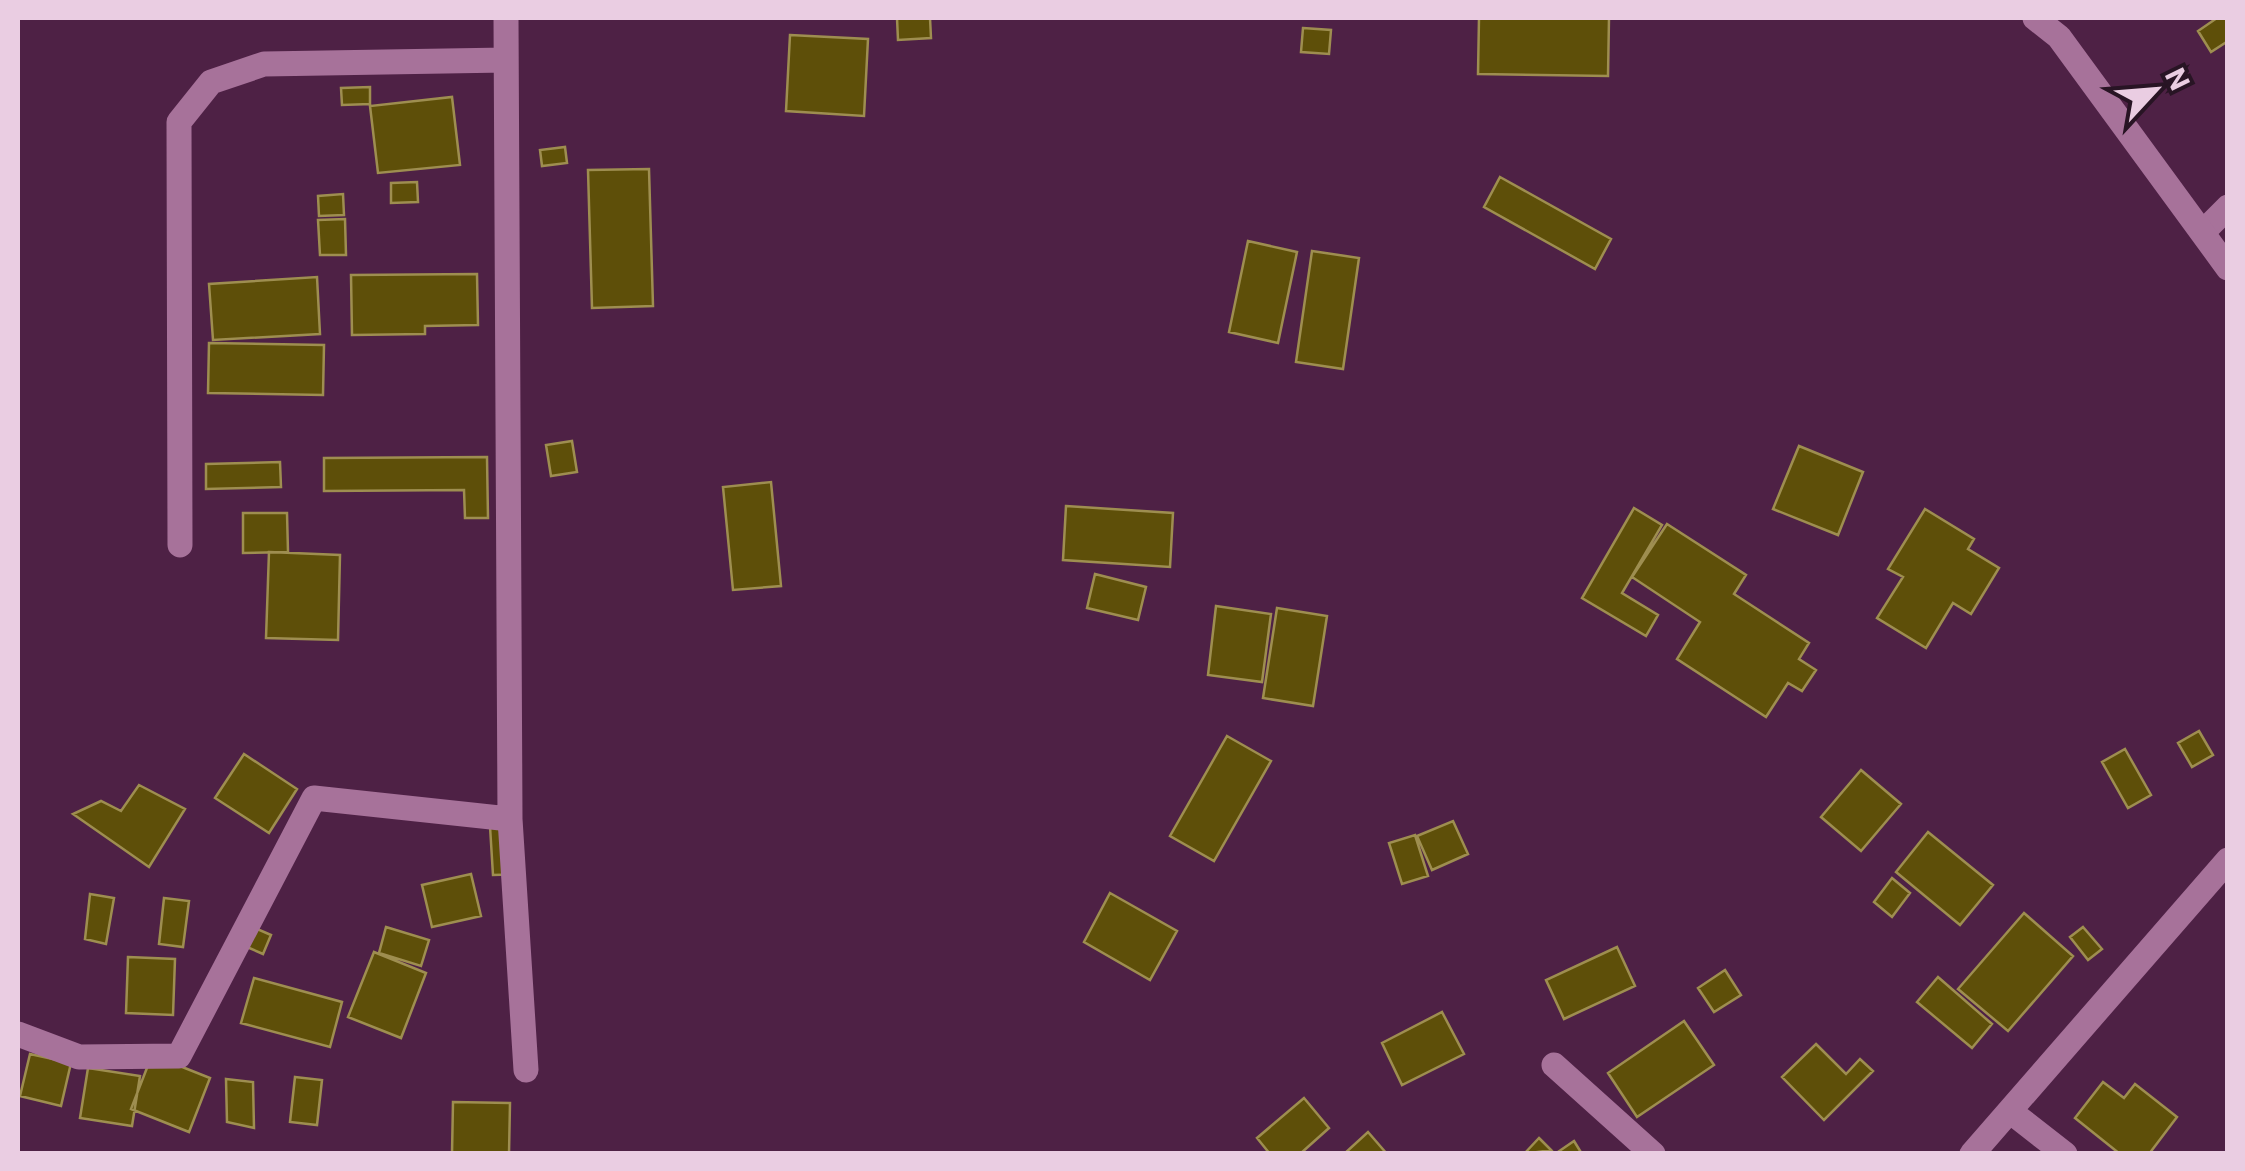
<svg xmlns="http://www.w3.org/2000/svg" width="2245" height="1171" viewBox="0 0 2245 1171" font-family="Roboto,sans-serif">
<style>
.building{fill:#5e4f09;stroke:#9e8e50;stroke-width:2.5}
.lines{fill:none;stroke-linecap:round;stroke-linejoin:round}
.street{stroke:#a7729a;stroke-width:25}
.secondary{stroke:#a7729a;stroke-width:25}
</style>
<rect width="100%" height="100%" fill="#4e2145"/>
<path class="building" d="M897,18H930L931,38L898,40Z
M1479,18H1609L1608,76L1478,74Z
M2217,18H2228V41L2211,52L2198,31Z
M1303,28L1331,30L1329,54L1301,52Z
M790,35L868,39L864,116L786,111Z
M370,87V104L342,105L341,88Z
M452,97L460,165L378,173L370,106Z
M565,147L567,163L542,166L540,150Z
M649,169L653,306L592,308L588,170Z
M1500,177L1611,239L1595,269L1484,207Z
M417,182L418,202L391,203V183Z
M343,194L344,215L319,216L318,196Z
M345,219L346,255H320L318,220Z
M1248,241L1297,252L1278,343L1229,332Z
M1312,251L1359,258L1343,369L1296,362Z
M477,274L478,325L425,326V334L352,335L351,275Z
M317,277L320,334L213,340L209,284Z
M209,343L324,345L323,395L208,393Z
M572,441L577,472L551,476L546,445Z
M1799,446L1863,472L1838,535L1773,509Z
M487,457L488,518H465L464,490L324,491V458Z
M280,462L281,487L206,489V464Z
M771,482L781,586L733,590L723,487Z
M1066,506L1173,513L1170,567L1063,560Z
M1634,508L1662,525L1622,593L1658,615L1646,636L1582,598Z
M1925,509L1974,539L1968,549L1999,568L1971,614L1953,603L1926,648L1877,618L1903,577L1888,569Z
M243,513H287L288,552L243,553Z
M1667,524L1746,575L1734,594L1809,643L1799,659L1816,670L1802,691L1788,683L1766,717L1677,659L1700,622L1632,577Z
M269,552L340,555L338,640L266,638Z
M1095,574L1146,587L1138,620L1087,608Z
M1216,606L1271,614L1262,682L1208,675Z
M1277,608L1327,616L1313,706L1263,698Z
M2199,731L2213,755L2192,767L2178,743Z
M1227,736L1271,761L1214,861L1170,836Z
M2125,749L2151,795L2128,808L2102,762Z
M244,754L297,789L269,833L215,798Z
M1861,770L1901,804L1861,851L1821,817Z
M139,785L185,809L149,867L73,814L101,801L121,811Z
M489,810L523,874L493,875Z
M1453,821L1468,854L1432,870L1417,836Z
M1928,832L1993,885L1960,925L1896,872Z
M1415,835L1428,876L1402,884L1389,843Z
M471,874L481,916L432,927L422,885Z
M1892,878L1910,893L1892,917L1874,902Z
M1110,893L1177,931L1150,980L1084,942Z
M90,894L114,898L106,944L85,939Z
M164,898L189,901L183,947L159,944Z
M2024,913L2073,956L2008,1031L1958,989Z
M248,925L271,935L263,954L240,944Z
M386,927L429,940L421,966L379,953Z
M2083,927L2102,949L2088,960L2070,937Z
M1617,947L1635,986L1564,1019L1546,980Z
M374,952L426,973L401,1038L348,1017Z
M128,957L175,959L173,1015L126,1013Z
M1725,970L1741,995L1714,1012L1698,988Z
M1938,977L1992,1024L1972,1048L1917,1002Z
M254,978L342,1002L330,1047L241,1023Z
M1442,1012L1464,1054L1402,1085L1382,1043Z
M1684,1021L1714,1065L1637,1117L1608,1073Z
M1816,1044L1846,1074L1860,1059L1873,1071L1824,1120L1782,1077Z
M30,1054L71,1063L61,1106L20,1096Z
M152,1055L210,1078L189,1132L131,1109Z
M88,1068L140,1076L132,1126L80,1118Z
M295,1077L322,1080L317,1125L290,1122Z
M226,1079L253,1082L254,1128L227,1122Z
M2103,1082L2124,1098L2135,1084L2177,1117L2149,1154H2120L2075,1118Z
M1304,1098L1329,1128L1300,1154H1270L1257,1138Z
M453,1102L510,1103L509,1154H452Z
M1368,1132L1387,1154H1344Z
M1539,1138L1551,1150L1524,1154Z
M1574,1141L1582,1154H1555Z"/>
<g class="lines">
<path class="street" d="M506,18L510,819L526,1070
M2204,231L2228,207
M180,545L179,122L211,82L264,64L506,60
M18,1034L79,1057L179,1056L314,798L510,819
M1554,1065L1653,1154
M2011,1112L2065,1154
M1972,1154L2228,860"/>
<path class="secondary" d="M2035,18L2059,37L2228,268"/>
</g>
<rect width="2245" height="1171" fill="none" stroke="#eacde2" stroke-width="40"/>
<g transform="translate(2155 90) rotate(64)" stroke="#281424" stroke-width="8" paint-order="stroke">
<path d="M0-8L18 38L0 25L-18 38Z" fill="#eacde2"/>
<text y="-15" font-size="28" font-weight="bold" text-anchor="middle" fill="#eacde2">N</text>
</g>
</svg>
